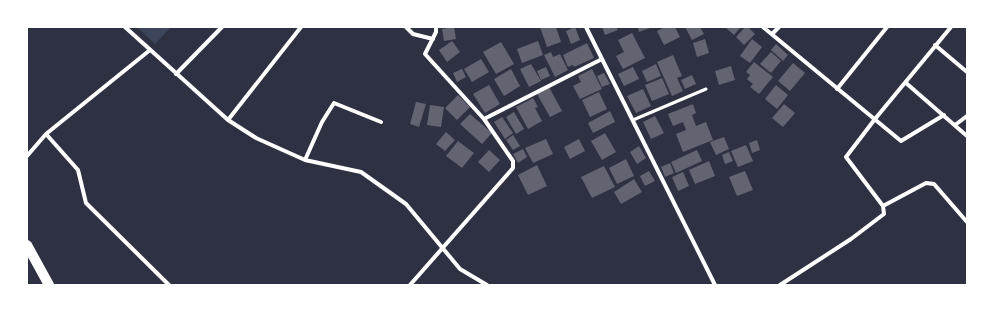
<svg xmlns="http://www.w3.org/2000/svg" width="994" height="312" viewBox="0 0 994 312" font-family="'Asap Condensed',sans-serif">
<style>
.green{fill:#3c4559}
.building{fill:#626471}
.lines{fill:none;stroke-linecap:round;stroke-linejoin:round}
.service{stroke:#fff;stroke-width:3}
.minor{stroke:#fff;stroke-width:4}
.primary{stroke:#fff;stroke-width:10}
</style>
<rect width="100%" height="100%" fill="#2d3142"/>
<path class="green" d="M137,27H171L155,44Z"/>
<path class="building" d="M454,27L456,39L444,41L442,29Z
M540,27H556L561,42L547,47Z
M575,27L580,40L571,44L566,31Z
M602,27H616L618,30L605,35Z
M638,27H653L639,32Z
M665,27H675L680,37L664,45L657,31Z
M685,27H700L704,34L692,40Z
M725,27H741L734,35Z
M745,27H748L755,34L744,45L736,37Z
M632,33L645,58L623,69L616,56L624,52L618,40Z
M705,39L709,53L697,57L693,43Z
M752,39L762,47L750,63L740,56Z
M452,41L460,52L447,62L439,50Z
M538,41L543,55L522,63L517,49Z
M501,42L514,64L496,74L483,52Z
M587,43L594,58L574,67L573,65L568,67L563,55Z
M776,44L788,55L783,61L771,50Z
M551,52L553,57L560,54L568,70L555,77L544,55Z
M771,52L781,61L771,73L760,64Z
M673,55L682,76L677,78L683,91L672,96L657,62Z
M481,59L489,72L472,82L464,69Z
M754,62L773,77L759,94L750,87L753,84L747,79L750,75L746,72Z
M793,63L805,73L790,91L778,81Z
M531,64L541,81L529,87L520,69Z
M656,64L661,76L647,82L642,71Z
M731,66L735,80L719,85L715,71Z
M546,67L550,76L541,80L537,71Z
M633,67L639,79L624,86L618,74Z
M462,69L466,77L457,82L453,73Z
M511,69L520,86L504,96L494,79Z
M592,69L602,89L580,99L573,86L581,82L578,76Z
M604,73L610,84L602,87L597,76Z
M692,75L696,84L685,89L681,80Z
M662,78L669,94L652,101L645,85Z
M489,85L500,104L485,113L473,94Z
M776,85L788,95L777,109L765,99Z
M549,87L562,111L550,117L537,94Z
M643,89L651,106L636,113L627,96Z
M599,92L607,109L590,117L582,100Z
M458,95L470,107L457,120L445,108Z
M533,98L538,107L535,108L542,121L528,129L516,107Z
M416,102L426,104L419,127L410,124Z
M693,104L696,113L692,115L696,126L706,122L713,140L683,152L676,134L686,130L683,122L673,126L668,114Z
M784,104L795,113L783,127L772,118Z
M430,105L444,107L441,127L427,125Z
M610,111L615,122L593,133L588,123Z
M514,112L524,129L516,134L506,117Z
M470,114L492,133L482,144L460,124Z
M655,116L664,133L651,139L643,122Z
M502,117L513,133L505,139L494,122Z
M446,132L455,140L445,151L436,144Z
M605,133L616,152L602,160L591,141Z
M513,135L520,146L513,150L506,140Z
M724,137L729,149L716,155L710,142Z
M546,139L553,154L533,163L525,148Z
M579,139L585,151L570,159L564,147Z
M757,140L760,150L752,153L749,143Z
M458,141L474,153L462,168L446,156Z
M746,145L753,161L738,167L731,151Z
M639,146L646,158L637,164L630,152Z
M523,149L527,157L518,163L513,154Z
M489,150L500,160L489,172L478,162Z
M697,150L702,161L676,173L671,162Z
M729,152L733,161L725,164L722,155Z
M626,159L634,176L617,184L609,168Z
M709,161L715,176L695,184L689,170Z
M670,163L674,173L665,177L661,167Z
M537,165L547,186L528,195L518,175Z
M604,166L615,187L592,198L581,177Z
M649,171L655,181L645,186L640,176Z
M745,171L753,190L737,196L729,177Z
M683,172L689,186L678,191L672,177Z
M634,179L642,192L621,204L614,192Z"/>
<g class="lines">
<path class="service" d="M633,120L706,89"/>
<path class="minor" d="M125,27L228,120L256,138L305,160L361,172L406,204L460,269L487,285
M406,27L413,34L433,39
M586,27L715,285
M763,27L901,141L944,115
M772,34L779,27
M935,45L967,72
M176,74L222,27
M906,83L967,136
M837,89L887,27
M484,119L602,59
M228,120L301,27
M955,125L967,116
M46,134L78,170L86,203L169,285
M27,156L46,134L150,50
M305,160L322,122L334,103L381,122
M883,206L926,183L934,184L967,222
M410,285L513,168V161L484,119L425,54L436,32V27
M780,285L851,239L884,214L883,206L846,157L875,119L951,27"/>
<path class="primary" d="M27,245L49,285"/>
</g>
<rect width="994" height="312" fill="none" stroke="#ffffff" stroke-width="56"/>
</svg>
